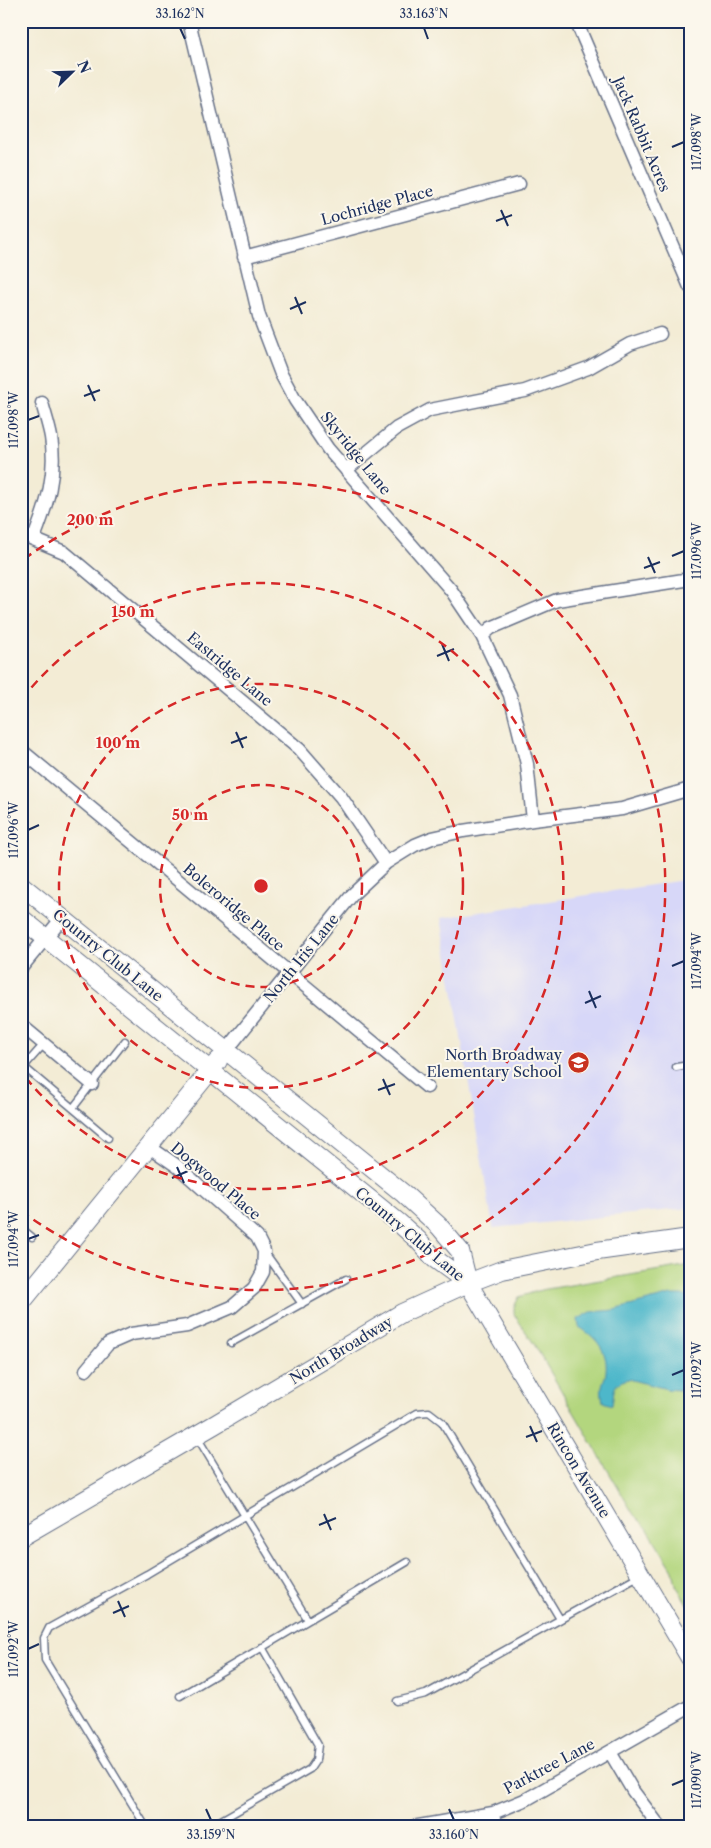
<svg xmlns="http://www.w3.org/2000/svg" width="711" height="1848" viewBox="0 0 711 1848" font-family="'Libre Caslon Text',serif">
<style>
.built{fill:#d7d7f8}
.green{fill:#b3d67e;stroke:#67826e}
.water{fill:#4db7ca;stroke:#347394}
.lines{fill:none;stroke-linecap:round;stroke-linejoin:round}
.lane-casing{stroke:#677188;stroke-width:9}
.street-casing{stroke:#677188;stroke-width:15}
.secondary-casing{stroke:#677188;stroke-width:20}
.lane{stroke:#fff;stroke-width:6}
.street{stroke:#fff;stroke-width:12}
.secondary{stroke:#fff;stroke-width:18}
.ticks{fill:none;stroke:#1b2f5e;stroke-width:2}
.ring{fill:none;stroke:#d62828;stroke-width:2.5;stroke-dasharray:9 6}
.labels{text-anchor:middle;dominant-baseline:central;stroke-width:4;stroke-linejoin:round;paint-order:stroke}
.street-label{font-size:15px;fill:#1b2f5e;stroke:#fbf7ec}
.poi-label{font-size:15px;fill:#1b2f5e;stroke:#fbf7ec;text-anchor:end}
.centre{fill:#d62828;stroke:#fbf7ec;stroke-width:2.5}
.ring-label{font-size:15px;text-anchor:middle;font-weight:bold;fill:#d62828;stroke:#fbf7ec;stroke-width:4;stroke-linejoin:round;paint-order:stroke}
.neatline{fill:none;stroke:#1b2f5e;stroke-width:2}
.ticks-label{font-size:12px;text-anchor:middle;fill:#1b2f5e}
</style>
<rect width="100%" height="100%" fill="#fbf7ec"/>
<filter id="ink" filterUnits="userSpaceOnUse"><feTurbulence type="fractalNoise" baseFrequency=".02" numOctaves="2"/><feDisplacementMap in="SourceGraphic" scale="10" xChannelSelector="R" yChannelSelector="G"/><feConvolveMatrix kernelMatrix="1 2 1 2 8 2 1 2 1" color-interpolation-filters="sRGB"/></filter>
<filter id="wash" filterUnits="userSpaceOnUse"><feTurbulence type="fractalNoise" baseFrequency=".0096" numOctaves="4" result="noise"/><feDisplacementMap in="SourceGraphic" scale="20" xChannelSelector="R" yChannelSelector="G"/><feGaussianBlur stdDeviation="1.12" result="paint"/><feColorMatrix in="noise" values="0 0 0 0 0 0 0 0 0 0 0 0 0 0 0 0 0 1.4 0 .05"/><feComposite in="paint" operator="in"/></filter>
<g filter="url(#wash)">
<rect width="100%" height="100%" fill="#f3ecd5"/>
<path class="built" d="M690,879V1208L493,1228L441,918Z"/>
<path class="green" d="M690,1265V1609L676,1585L673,1570L647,1528L634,1515L534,1344L514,1314V1307L519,1297L541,1290Z"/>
<path class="water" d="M671,1295H682L690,1298V1391L667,1389L628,1379C611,1384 615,1390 612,1405L603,1402C602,1397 601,1391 602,1386C603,1381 606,1376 606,1371C608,1351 596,1337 579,1327L578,1319L591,1312L614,1310Z"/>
</g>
<g filter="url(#ink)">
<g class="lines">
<defs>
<path id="lane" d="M24,1067L108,1138
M676,1067L690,1065
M21,1070L44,1044
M73,1108L125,1041
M21,1228L32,1237
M266,1254L302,1304
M231,1343L346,1279
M197,1437L308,1620
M180,1696L407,1562
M397,1701L426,1694L640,1575
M146,1827L45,1660L44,1638L49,1628L147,1574L417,1413L429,1412L442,1422L560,1619
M209,1827L310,1769L316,1760L318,1745L262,1647"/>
<path id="street" d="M189,21L259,316L281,374L295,400L328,449L451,590L482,636L510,695L527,764L533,820
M576,21L690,287
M244,257L519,184
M346,470L397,428L430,410L525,391L588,368L630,344L660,334
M21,534L64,552L299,749L341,797L386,863
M34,538C47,505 57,474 51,437C49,426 45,414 42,403
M482,636L491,628L557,600L690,579
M21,750L427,1087
M21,968L62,918
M21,1025L92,1084
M226,1051L352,895L386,863L415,845L432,838L463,831L533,820L622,809L690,789
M86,1370L108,1344L131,1334L187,1326L232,1307L254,1288L263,1272L264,1251L257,1237L177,1166L148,1146
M610,1752L633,1791L660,1827
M493,1813L496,1827
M413,1827L493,1813L527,1799L690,1706"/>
<path id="secondary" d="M21,885L404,1194L439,1226L460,1251L468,1283L690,1658
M21,918L398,1222L418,1240L435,1259L468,1283
M21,1303L218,1061
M21,1537L214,1425L402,1313L468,1283L502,1270L597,1251L690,1238"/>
</defs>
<use href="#lane" class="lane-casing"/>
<use href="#street" class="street-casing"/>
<use href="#secondary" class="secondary-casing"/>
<use href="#lane" class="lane"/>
<use href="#street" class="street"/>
<use href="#secondary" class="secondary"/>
</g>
</g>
<path class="ticks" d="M180,28L185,39M424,28L428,39M672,147L684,142M501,210L508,226M496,221L512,215M295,297L302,314M290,309L306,302M88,385L95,401M84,396L100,390M28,420L39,416M672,556L684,551M648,557L655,573M644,568L660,562M442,644L449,661M437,656L454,649M236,732L243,748M231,743L247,737M28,830L39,825M672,966L684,961M589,991L596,1008M585,1003L601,996M383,1079L390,1095M378,1090L395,1084M177,1167L184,1183M172,1178L188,1171M28,1239L39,1235M672,1375L684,1370M530,1426L537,1442M526,1437L542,1431M324,1514L331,1530M319,1525L336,1518M118,1601L125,1617M113,1613L129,1606M28,1649L39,1644M672,1785L684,1780M206,1809L211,1820M449,1809L454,1820"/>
<g class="ring">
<circle cx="261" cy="886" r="101"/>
<circle cx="261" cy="886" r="202"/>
<path d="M22 699A303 303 0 1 1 22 1073"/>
<path d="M24 559A404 404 0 1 1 24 1213"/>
</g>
<defs>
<symbol id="school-disc" viewBox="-11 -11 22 22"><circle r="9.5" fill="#c8321e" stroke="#fbf7ec"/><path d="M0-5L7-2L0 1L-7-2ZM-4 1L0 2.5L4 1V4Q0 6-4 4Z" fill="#fff"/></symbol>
</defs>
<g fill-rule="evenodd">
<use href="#school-disc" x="566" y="1050" width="25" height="25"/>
</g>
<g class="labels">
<g class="street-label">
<text transform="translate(642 134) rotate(67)">Jack Rabbit Acres</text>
<text transform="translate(377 205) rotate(-15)">Lochridge Place</text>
<text transform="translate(356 453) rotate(51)">Skyridge Lane</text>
<text transform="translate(230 669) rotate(40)">Eastridge Lane</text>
<text transform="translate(234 907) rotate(40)">Boleroridge Place</text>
<text transform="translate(108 955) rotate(39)">Country Club Lane</text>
<text transform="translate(301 958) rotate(-51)">North Iris Lane</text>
<text transform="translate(216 1181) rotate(40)">Dogwood Place</text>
<text transform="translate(410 1234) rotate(40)">Country Club Lane</text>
<text transform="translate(341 1350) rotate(-31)">North Broadway</text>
<text transform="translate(579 1470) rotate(59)">Rincon Avenue</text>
<text transform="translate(549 1766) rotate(-28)">Parktree Lane</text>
</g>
<g class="poi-label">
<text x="562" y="1054">North Broadway<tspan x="562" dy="17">Elementary School</tspan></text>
</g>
</g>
<circle cx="261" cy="886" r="8" class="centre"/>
<g class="ring-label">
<text x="90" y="525">200 m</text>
<text x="133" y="617">150 m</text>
<text x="118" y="748">100 m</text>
<text x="190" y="820">50 m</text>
</g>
<rect width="711" height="1848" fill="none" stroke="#fbf7ec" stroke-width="55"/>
<g transform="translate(72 72) rotate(67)" stroke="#fbf7ec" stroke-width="4" paint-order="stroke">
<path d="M0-4L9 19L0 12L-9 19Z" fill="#1b2f5e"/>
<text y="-8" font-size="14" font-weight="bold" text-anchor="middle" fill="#1b2f5e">N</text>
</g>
<rect x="28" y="28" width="656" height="1792" class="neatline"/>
<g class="ticks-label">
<text x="180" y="18">33.162°N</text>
<text x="424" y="18">33.163°N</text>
<text transform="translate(697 142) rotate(-90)" y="4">117.098°W</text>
<text transform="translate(14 420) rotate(-90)" y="4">117.098°W</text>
<text transform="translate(697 551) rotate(-90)" y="4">117.096°W</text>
<text transform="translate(14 830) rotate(-90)" y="4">117.096°W</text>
<text transform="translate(697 961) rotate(-90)" y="4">117.094°W</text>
<text transform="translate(14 1239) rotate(-90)" y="4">117.094°W</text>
<text transform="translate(697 1370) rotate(-90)" y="4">117.092°W</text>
<text transform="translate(14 1649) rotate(-90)" y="4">117.092°W</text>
<text transform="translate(697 1780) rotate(-90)" y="4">117.090°W</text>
<text x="211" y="1839">33.159°N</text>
<text x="454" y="1839">33.160°N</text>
</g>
</svg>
